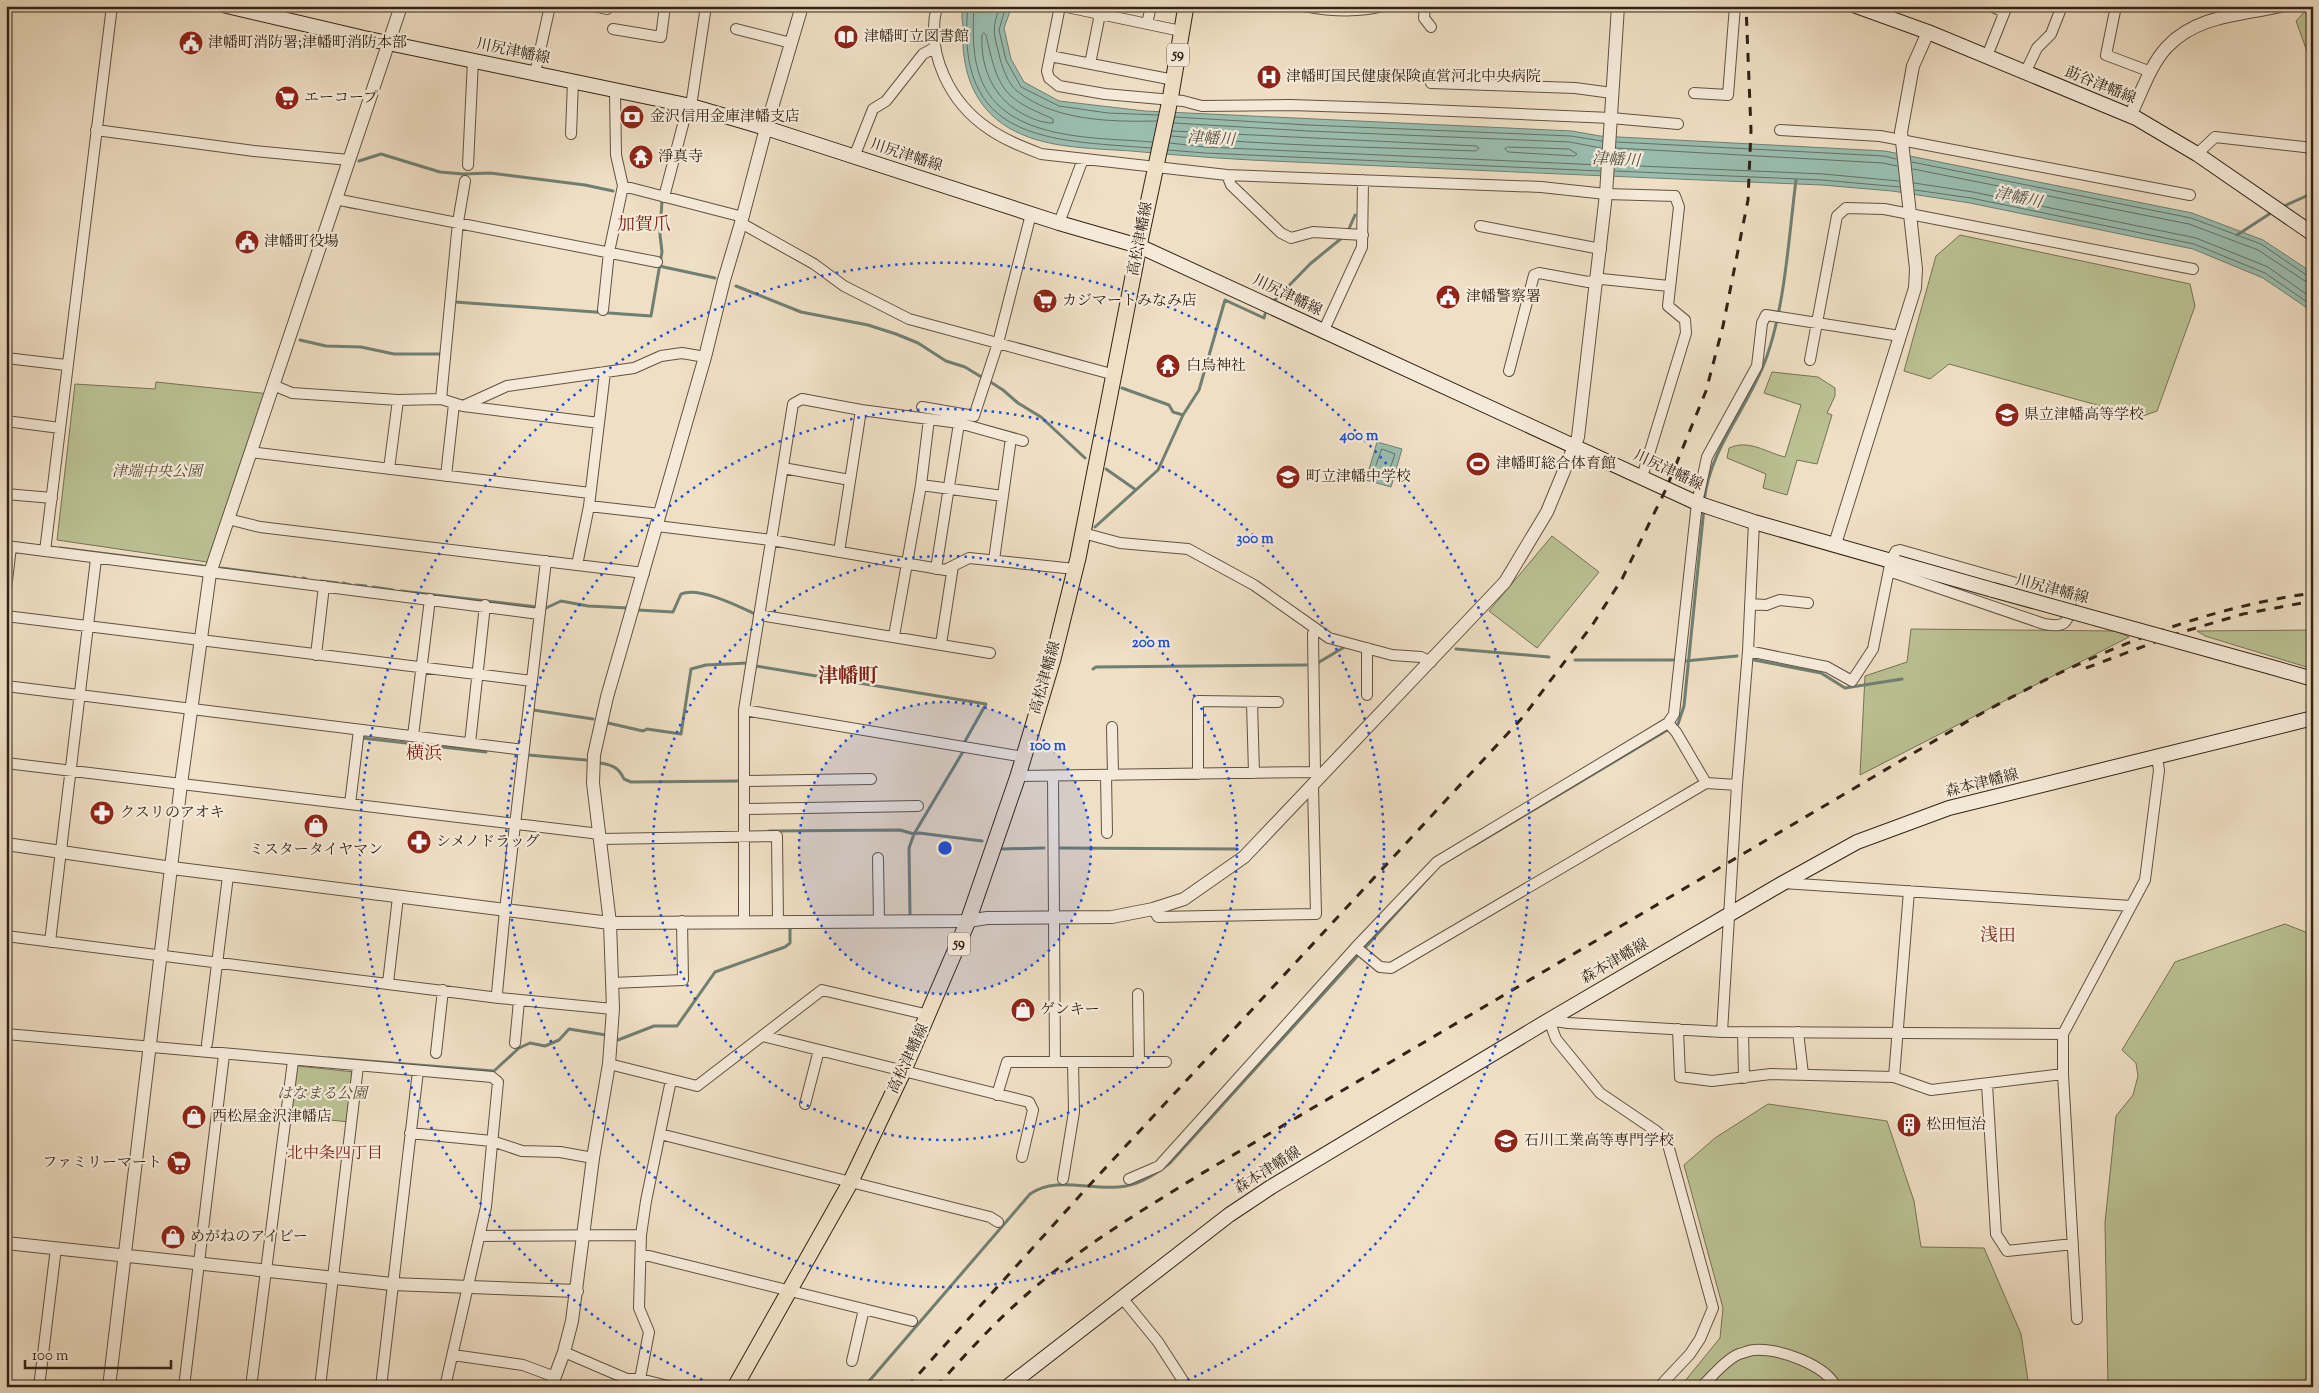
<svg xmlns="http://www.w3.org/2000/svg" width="2319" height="1393" viewBox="0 0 2319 1393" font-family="'Sorts Mill Goudy','Noto Serif JP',serif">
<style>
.green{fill:#bac193;stroke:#767254}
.water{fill:#9abdaf;stroke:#707f72}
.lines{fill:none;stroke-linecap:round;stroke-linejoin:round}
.shore{stroke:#667062;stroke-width:1}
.stream{stroke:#707f72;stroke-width:3}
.minor-casing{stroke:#615242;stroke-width:12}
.tertiary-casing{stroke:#615242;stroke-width:14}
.secondary-casing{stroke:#322316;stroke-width:16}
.primary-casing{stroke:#322316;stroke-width:17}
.minor{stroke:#f5ead9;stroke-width:10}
.tertiary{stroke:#f5ead9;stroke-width:12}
.secondary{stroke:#f5ead9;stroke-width:14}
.primary{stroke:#efdfc4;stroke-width:15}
.rail{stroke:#322316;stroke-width:3;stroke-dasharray:9 9;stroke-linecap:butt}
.secondary-bridge-casing{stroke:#322316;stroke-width:16;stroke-linecap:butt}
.secondary-bridge{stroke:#f5ead9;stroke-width:14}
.ring{fill:none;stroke:#1d4ed8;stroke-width:2.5;stroke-dasharray:2.5 5}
.labels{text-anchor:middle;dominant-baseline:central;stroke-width:4.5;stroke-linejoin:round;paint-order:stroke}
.shield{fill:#f5ead9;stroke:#6c5f50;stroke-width:1}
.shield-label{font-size:14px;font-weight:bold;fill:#322316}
.poi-label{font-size:15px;fill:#322316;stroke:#f5ead9;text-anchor:start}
.street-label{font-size:15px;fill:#322316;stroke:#f5ead9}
.park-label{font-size:15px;font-style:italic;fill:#544a35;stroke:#f5ead9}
.water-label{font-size:16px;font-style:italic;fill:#515144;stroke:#f5ead9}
.neighbourhood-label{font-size:16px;fill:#7a1f14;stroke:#f5ead9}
.quarter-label{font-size:18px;fill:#7a1f14;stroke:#f5ead9}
.district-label{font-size:20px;font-weight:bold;fill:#7a1f14;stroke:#f5ead9}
.centre{fill:#1d4ed8;stroke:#f5ead9;stroke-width:2.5}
.ring-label{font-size:15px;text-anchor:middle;font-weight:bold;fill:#1d4ed8;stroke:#f5ead9;stroke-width:4.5;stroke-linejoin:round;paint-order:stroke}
</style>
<rect width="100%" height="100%" fill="#efdfc4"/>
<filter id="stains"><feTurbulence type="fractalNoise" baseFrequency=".004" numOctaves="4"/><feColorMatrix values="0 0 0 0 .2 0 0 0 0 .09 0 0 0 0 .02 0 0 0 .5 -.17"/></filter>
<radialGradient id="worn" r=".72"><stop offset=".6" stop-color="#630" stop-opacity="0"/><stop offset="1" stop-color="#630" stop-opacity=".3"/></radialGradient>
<path class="green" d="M2310,6H2313V68L2296,21Z
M1960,235L2190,284L2195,306L2157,411L2140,417L1949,364L1930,379L1904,371L1936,256Z
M1772,372L1818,377L1835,388V396L1827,413L1832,415L1817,464L1797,460L1787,495L1763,488L1766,474L1727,458L1729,448C1749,439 1765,452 1785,457L1801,405L1764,393Z
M156,382L270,394L214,563L57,540L75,384L155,389Z
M1552,536L1599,572L1537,648L1489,611Z
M1911,629L2116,631L2129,637L1860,775L1865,676L1907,662Z
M2313,630V669L2205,636L2197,631Z
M2285,924L2313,935V1387H2108L2105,1223L2116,1116L2133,1095L2138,1076L2136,1063L2122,1050L2175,962Z
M298,1066L354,1072L350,1122L289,1116L296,1068Z
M1768,1104L1887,1121L1914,1201L1921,1247L1984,1248L2021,1334L2029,1387H1680L1720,1338L1723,1308L1684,1165L1715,1138Z"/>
<path class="water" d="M964,6H1012L1004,28L1011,59L1024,82L1059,101L1145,111L1572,131L1600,136L1885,151L2192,213L2263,240L2313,273V312L2263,278L2193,249L1970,203L1892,191L1822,185C1646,178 1470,170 1294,162C1239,160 1185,156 1131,151C1091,148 1045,149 1009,128C973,107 961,69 963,29C963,21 960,15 964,6Z
M1377,442L1402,449L1391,487L1366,480Z"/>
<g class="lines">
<path class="shore" d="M968,6C954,142 1047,140 1151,148
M974,6C973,26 972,50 978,70C997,142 1094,137 1152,142
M1000,6C992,28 993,32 999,54C1001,65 1008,84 1017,91C1054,121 1111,122 1157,121
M1006,6L999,30L1006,60L1021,87L1059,106L1108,113L1158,115
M984,33L986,35C991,55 995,82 1011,96C1022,106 1040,113 1053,119V123C1044,123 1035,120 1027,116C995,101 980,70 982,35Z
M1175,117L1308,125L1571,136L1602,141
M1174,123L1308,131L1570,142L1601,148
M1171,136C1272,146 1375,147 1476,151L1479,148L1476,146L1172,131
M1617,142L1884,156L1896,159
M1170,143L1205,147L1600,165
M1508,147L1569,149L1577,154L1574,156L1508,152L1505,149Z
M1616,148L1883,163L1897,166
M1168,150L1205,153L1600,171
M1912,162L2191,218L2261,244L2308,276H2313
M1615,165L1823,174L1899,181
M1913,169L2189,224L2258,250L2305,281L2313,283
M1615,171L1822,180L1900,187
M1914,183L1973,192L2196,238L2268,267L2313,299
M1915,190L1971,198L2194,244L2265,273L2313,306
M1382,449L1395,454L1386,480L1373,475Z"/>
<path class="stream" d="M359,161L381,154L440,172L463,174L490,173L585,185L613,191
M346,206L356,208
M2282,207L2313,193
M1348,231L1355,215
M2237,235L2274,211
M659,266L715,278
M736,286L801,312L868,325L896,334L918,343L946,361L965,367L983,378
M1274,301L1310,264L1343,237
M455,302L651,316L662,252L660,235L662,200
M300,340L326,346L361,347L394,354H442
M989,381L1003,390L1018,403L1041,417L1085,458
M1122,388L1169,405L1173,412L1183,415L1199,390L1225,300L1264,318L1265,314
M1106,469L1136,490
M1704,502C1710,446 1749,408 1767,356C1785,305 1789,235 1796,180
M1095,527L1158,470L1183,415
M60,548L203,566
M1208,555L1225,564
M221,568L289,577
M294,577L296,578
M303,578L306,579
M321,581L338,583
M343,583L351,585
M356,585L366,586
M373,587L393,590
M401,591L546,608L561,601L588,606L628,608
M638,610L673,612L681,594C698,586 738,606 755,614
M1456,649L1549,657
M1575,660H1675
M1754,660L1821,673L1845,688L1902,679
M1685,661L1737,656
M1316,664L1346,646
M756,666L986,704L964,743
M1093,669L1096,667L1306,665
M533,707V710L593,719
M608,723L643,731L647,729L681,734L691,669L706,665L748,663
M1674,726L1678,724L1684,706L1704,508
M362,738L486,752
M528,755L586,760
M600,763C613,765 619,768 624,779L631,782L739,781
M769,831L900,830L914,834L919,833L982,841
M1473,846L1669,729
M1059,848L1237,849
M1002,849L1044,848
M910,914L909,848L914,834L964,750
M618,1040L654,1026H677L715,972L785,947L790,943V926
M329,1058L494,1071L519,1048L530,1043L545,1046L559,1040L569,1029L606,1035
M864,1387L1030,1194C1055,1176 1089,1190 1118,1187C1138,1186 1154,1175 1170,1163L1429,877"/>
<defs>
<path id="minor" d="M593,6L607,9
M937,6C925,53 950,103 989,129C1005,140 1023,147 1041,154L1227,175L1541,187L1606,194L1675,196L1679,207L1668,306L1685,320L1686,333L1642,477
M1060,6L1047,71L1049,78L1059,86L1105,94L1183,101L1202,106L1290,105L1383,108L1611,118L1678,124
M1062,6L1181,31
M1304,6C1330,11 1357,13 1383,6
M1425,6L1424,18L1431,27
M1991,6L2004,12
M2116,6L2106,55L2151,72
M1147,24L1151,6
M613,29L661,37L665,6
M736,29L791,43
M1050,56L1174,80
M1987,56L2007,6
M1090,64L1100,14
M535,73L550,6
M2025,73L2037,48L2051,34L2062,6
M1431,83L1575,88L1612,93
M1694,93L1728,95L1735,6
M96,130L254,151L349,160
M1780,130L1880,136L2190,195
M571,134L573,81
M2197,154L2215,137L2313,148
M854,157L873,109L886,101L923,54L934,48
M468,165L473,60
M1227,175L1231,185L1281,233L1291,238L1313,232L1363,235
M623,186L743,217
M664,197L685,117L691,106L706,6
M335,199L657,262
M741,223L814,264L844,286L909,319L1115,375
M1059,223L1083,159
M1480,226L1601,249
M603,310L609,252L623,186L616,155L615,91
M1323,332L1362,247L1363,180
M6,358L66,365
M1810,360L1837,216L1846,208L1884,209L2193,269
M1509,371L1534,275L1539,273L1588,282L1602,279L1669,286
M273,385L292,393L398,400L441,399L463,406L507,386L634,368L661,356L682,353L705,357
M441,399L458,222L465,181
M922,407L974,416L998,343L1031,214
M6,421L60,428
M599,423L605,372
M250,452L590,493
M783,468L850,480
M389,469L398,400
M446,476L454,404
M921,485L1003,496
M6,494L52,498
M589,506L660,514
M228,519L260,527L577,565L589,506L599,423L463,406
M657,526L771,540L945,570L969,558L1075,569
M1083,533L1120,543L1188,549L1254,585L1329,638L1392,655L1421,657L1431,662
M6,546L539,614
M45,551L112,6
M839,552L861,410
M994,560L1011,438
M546,561L505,910L497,993L499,998L613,1009
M577,565L644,573
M936,569L960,417
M6,589L11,547
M1750,604L1766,605L1780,600L1808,603
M759,615L990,653
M6,616L532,681
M894,636L921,485L929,419
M941,644L953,566
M1367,648V695
M1748,651L1827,667L1852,681L1873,649L1891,560L1896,551L1900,550L2068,598L2071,602C2068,623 2066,628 2044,624L1889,571
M316,655L324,586
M6,686L524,750
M1252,702L1254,773
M744,710L1024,757
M1668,723L1676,732L1706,783
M1112,727L1113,775
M413,736L430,599
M470,743L485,605
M6,763L600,834
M1315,772L1313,634L1316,629
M1198,774V701L1278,702
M1106,775L1107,833
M1018,776L1315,772L1322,776
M1053,776L1055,1062
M744,781L871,779
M350,804L359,730
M744,809L918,806
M601,839L777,836L778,921
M878,858L879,921
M1783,883L2131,906
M1153,909L1158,917L1316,914L1313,786
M744,921V710L793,404L802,399L861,410L959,423L1023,441
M6,936L499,998
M50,942L96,559
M1357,948L1380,967L1391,968L1706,783L1737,785
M388,983L398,897
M612,983L683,980L682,921
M1138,994L1139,1062
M1678,1029L1680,1077L1712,1081L1771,1074L1894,1077L1931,1090L2063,1074
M1722,1032L1737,785L1748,651L1754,522
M1743,1032L1744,1078
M1798,1032L1803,1074
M6,1034L492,1077L498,1082L486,1207L445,1387
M2063,1034V1074L2077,1319
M763,1036L1029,1102L1033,1110L1022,1157
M515,1043L519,1001
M207,1044L228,876
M436,1053L443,990
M609,1064L697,1086L822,990L929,1015
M1894,1077L1909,891
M1987,1084L1996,1234L2007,1251L2073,1244
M997,1095L1007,1062H1166
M805,1104L819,1050
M410,1133L492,1141L522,1151L560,1152L593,1158
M660,1134L962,1210L990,1217L998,1222
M1063,1179L1074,1112L1073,1062
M1129,1179L1159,1166L1356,947L1437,862L1668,723L1674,714L1697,503L1707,457L1757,366L1762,323L1766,315L1900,336
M480,1236L641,1235
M641,1254L912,1321
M1123,1299L1158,1342L1187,1387
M564,1352L627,1379H640L672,1387
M453,1355L523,1365L555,1377
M852,1361L864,1309
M640,1379L649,1332L639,1308L641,1235L646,1201L671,1080
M39,1387L56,1248
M184,1387L224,1055
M251,1387L293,1061
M320,1387L358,1066
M381,1387L418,1071
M1659,1387L1690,1354L1700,1339L1713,1308L1667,1141L1656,1131L1600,1093L1556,1039L1549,1020L1568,1023L1722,1032L2063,1034L2145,880L2159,770L2157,758
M1701,1387C1712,1377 1725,1360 1739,1354C1744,1353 1750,1350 1754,1350C1777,1347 1826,1365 1836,1387"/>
<path id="tertiary" d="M2130,116C2141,94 2150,65 2167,47C2197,15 2241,15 2281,6
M1835,544L1915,288L1916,269L1901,132L1913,66L1928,32
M6,844L172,868L610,923L968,921L987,918L1112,917L1153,909L1184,899L1244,857L1505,582L1547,512L1578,437L1606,194L1618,6
M6,1243L392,1284L577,1291
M109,1387L181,784L210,573L401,6
M551,1387L564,1352L572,1321L593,1158L609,1064L613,1009L610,923L593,783L594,755L607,697L705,357L724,280L741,223L766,128L802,6"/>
<path id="secondary" d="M227,6L364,38L691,106L766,128L1059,223L1139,246L1697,503L1754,522L1993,590
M1856,6L1928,32L2136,118L2197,154L2313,234
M2271,667L2313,679
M1007,1387L1229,1215L1271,1187L1549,1020L1783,883L1857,842L1949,808L2313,718"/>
<path id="primary" d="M735,1387L850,1183L903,1072L968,921L1018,776L1053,659L1078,558L1139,246L1170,100L1186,6"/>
</defs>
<use href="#minor" class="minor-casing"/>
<use href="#tertiary" class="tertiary-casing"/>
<use href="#secondary" class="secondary-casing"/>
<use href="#primary" class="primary-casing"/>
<use href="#minor" class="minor"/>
<use href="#tertiary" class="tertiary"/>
<use href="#secondary" class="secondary"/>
<use href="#primary" class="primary"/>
<path class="rail" d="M2086,668L2179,633L2243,614L2313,601
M907,1387L1085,1190L1523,717L1593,624L1622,579L1666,489L1706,391L1723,326L1748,200L1751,130L1746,6
M936,1387C965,1355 994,1323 1026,1295C1079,1248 1141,1211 1201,1174L1968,721C2076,660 2189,610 2313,593"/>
<defs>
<path id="secondary-bridge" d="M1993,590L2271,667"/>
</defs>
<use href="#secondary-bridge" class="secondary-bridge-casing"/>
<use href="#secondary-bridge" class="secondary-bridge"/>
</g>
<circle cx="945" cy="848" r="146" fill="#1d4ed8" fill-opacity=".12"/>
<g class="ring">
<circle cx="945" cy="848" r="146"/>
<circle cx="945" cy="848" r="292"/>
<circle cx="945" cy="848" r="439"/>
<path d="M716 1386A585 585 0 1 1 1174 1386"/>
</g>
<defs>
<symbol id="library-disc" viewBox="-11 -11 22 22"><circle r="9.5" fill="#8f2418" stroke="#f5ead9"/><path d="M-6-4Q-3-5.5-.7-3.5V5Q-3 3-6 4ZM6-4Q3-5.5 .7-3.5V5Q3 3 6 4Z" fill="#fff"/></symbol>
<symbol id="civic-disc" viewBox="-11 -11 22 22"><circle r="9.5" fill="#8f2418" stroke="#f5ead9"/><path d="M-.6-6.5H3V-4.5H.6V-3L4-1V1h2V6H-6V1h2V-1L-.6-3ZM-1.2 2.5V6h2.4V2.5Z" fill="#fff"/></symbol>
<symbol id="hospital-disc" viewBox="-11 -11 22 22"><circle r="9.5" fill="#8f2418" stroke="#f5ead9"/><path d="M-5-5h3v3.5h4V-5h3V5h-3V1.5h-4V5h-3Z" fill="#fff"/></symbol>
<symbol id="supermarket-disc" viewBox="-11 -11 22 22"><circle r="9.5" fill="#8f2418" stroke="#f5ead9"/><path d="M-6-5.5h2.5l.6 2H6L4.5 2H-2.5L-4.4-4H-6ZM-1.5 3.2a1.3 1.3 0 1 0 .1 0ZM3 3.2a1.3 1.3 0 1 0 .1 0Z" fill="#fff"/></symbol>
<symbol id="bank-disc" viewBox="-11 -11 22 22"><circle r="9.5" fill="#8f2418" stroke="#f5ead9"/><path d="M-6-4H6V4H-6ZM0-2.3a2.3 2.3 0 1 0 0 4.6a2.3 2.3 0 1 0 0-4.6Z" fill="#fff"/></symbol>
<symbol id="temple-disc" viewBox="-11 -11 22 22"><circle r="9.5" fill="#8f2418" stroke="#f5ead9"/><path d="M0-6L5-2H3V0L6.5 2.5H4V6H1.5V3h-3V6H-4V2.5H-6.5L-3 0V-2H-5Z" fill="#fff"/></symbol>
<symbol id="school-disc" viewBox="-11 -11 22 22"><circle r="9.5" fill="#8f2418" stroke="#f5ead9"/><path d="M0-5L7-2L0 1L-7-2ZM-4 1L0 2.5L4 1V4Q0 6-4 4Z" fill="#fff"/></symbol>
<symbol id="stadium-disc" viewBox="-11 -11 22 22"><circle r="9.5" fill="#8f2418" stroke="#f5ead9"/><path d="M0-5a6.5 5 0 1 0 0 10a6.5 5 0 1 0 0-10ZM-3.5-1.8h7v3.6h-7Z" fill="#fff"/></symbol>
<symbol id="pharmacy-disc" viewBox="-11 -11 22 22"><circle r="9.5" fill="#8f2418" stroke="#f5ead9"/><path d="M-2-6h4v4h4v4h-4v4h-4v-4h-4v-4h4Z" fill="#fff"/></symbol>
<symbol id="shop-disc" viewBox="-11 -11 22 22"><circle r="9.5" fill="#8f2418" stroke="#f5ead9"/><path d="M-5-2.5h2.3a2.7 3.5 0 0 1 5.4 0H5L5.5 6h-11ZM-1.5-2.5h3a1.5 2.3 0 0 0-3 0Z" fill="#fff"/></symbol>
<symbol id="building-disc" viewBox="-11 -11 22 22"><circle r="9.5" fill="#8f2418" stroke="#f5ead9"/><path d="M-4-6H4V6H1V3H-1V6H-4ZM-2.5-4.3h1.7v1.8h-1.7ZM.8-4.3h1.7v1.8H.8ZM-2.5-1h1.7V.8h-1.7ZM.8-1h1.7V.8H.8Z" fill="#fff"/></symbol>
</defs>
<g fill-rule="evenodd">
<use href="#library-disc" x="832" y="23" width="28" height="28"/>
<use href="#civic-disc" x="177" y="29" width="28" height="28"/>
<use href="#hospital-disc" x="1255" y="63" width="28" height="28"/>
<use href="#supermarket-disc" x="273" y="84" width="28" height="28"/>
<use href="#bank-disc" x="618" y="103" width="28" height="28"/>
<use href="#temple-disc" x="627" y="143" width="28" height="28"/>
<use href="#civic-disc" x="233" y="228" width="28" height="28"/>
<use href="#civic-disc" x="1434" y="283" width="28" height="28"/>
<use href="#supermarket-disc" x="1031" y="287" width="28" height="28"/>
<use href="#temple-disc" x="1154" y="352" width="28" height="28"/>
<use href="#school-disc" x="1993" y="401" width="28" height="28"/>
<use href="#stadium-disc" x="1464" y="450" width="28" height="28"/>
<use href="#school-disc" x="1274" y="463" width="28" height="28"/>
<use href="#pharmacy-disc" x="88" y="799" width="28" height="28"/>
<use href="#shop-disc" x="302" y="812" width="28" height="28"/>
<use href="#pharmacy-disc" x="405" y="828" width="28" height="28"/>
<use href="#shop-disc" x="1009" y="996" width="28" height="28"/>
<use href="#shop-disc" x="180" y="1103" width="28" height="28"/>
<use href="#building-disc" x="1895" y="1111" width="28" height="28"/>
<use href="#school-disc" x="1492" y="1127" width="28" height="28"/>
<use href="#supermarket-disc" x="165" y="1149" width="28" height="28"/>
<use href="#shop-disc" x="159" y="1223" width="28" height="28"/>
</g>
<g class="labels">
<g class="shield">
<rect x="1167" y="43.5" width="22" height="23" rx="4"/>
<rect x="948" y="932.5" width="22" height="23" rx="4"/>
</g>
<g class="shield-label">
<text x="1178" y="55">59</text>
<text x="959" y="944">59</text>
</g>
<g class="poi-label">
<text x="864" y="37">津幡町立図書館</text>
<text x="208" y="43">津幡町消防署;津幡町消防本部</text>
<text x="1286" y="77">津幡町国民健康保険直営河北中央病院</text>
<text x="304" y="98">エーコープ</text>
<text x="650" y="117">金沢信用金庫津幡支店</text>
<text x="658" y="157">淨真寺</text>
<text x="264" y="242">津幡町役場</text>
<text x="1466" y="297">津幡警察署</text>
<text x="1062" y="301">カジマートみなみ店</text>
<text x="1186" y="366">白鳥神社</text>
<text x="2024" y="415">県立津幡高等学校</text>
<text x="1496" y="464">津幡町総合体育館</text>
<text x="1306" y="477">町立津幡中学校</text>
<text x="120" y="813">クスリのアオキ</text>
<text x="436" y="842">シメノドラッグ</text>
<text x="316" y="850" text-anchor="middle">ミスタータイヤマン</text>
<text x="1040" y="1010">ゲンキー</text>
<text x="212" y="1117">西松屋金沢津幡店</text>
<text x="1926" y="1125">松田恒治</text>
<text x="1524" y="1141">石川工業高等専門学校</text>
<text x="162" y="1163" text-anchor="end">ファミリーマート</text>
<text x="190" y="1237">めがねのアイビー</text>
</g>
<g class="street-label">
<text transform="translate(513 52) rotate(12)">川尻津幡線</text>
<text transform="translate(2100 86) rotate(22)">莇谷津幡線</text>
<text transform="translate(906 156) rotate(18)">川尻津幡線</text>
<text transform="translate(1141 239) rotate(-79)">高松津幡線</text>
<text transform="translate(1287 296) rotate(26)">川尻津幡線</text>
<text transform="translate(1668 471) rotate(25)">川尻津幡線</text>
<text transform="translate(2052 590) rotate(15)">川尻津幡線</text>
<text transform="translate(1046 678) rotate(-74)">高松津幡線</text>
<text transform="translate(1982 784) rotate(-14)">森本津幡線</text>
<text transform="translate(1615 962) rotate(-30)">森本津幡線</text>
<text transform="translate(909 1059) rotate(-65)">高松津幡線</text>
<text transform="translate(1268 1171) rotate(-32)">森本津幡線</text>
</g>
<g class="park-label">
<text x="157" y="472">津端中央公園</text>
<text x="322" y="1094">はなまる公園</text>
</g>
<g class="water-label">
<text transform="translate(1211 140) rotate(3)">津幡川</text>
<text transform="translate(1616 161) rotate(3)">津幡川</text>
<text transform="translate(2018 199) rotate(12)">津幡川</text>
</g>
<g class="neighbourhood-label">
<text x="335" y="1154">北中条四丁目</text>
</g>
<g class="quarter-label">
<text x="644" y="226">加賀爪</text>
<text x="424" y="755">横浜</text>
<text x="1998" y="937">浅田</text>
</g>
<g class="district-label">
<text x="848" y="677">津幡町</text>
</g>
</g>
<circle cx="945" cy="848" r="8" class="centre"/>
<g class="ring-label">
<text x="1359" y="440">400 m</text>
<text x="1255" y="543">300 m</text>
<text x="1151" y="647">200 m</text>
<text x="1048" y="750">100 m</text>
</g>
<rect width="2319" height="1393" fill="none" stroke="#efdfc4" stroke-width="25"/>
<rect x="8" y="8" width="2304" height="1378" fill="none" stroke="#322316" stroke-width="2.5"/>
<rect x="12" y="12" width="2294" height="1368" fill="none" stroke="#322316"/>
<path d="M25 1360v8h146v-8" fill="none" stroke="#322316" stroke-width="2.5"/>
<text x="32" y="1360" font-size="15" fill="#322316" stroke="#f5ead9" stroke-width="4" paint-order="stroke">100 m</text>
<rect width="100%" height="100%" filter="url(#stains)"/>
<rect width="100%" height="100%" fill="url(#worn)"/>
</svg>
